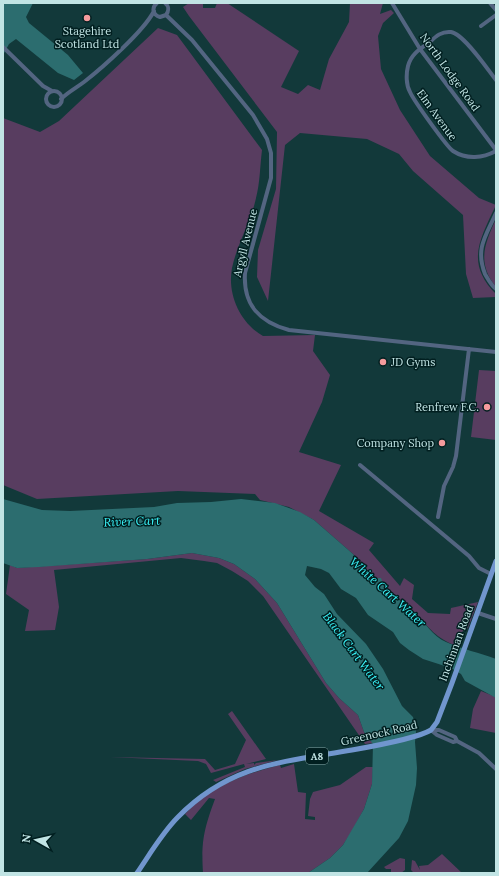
<svg xmlns="http://www.w3.org/2000/svg" width="499" height="876" viewBox="0 0 499 876" font-family="Lora,serif">
<style>
.green{fill:#583d60}
.water{fill:#2c6d6f}
.lines{fill:none;stroke-linecap:round;stroke-linejoin:round}
.minor{stroke:#536581;stroke-width:4}
.major{stroke:#7196ce;stroke-width:5}
.poi-dot{fill:#f59b9d;stroke:#011f20;stroke-width:1.5}
.labels{text-anchor:middle;dominant-baseline:central;stroke-width:3;stroke-linejoin:round;paint-order:stroke}
.shield{fill:#011f20;stroke:#87a9a9;stroke-width:1}
.shield-label{font-size:10px;font-weight:bold;fill:#c1e4e4}
.poi-label{font-size:11px;fill:#c1e4e4;stroke:#011f20;text-anchor:end}
.street-label{font-size:11px;fill:#c1e4e4;stroke:#011f20}
.water-label{font-size:12px;font-style:italic;fill:#3af4f9;stroke:#011f20}
</style>
<rect width="100%" height="100%" fill="#12393a"/>
<path class="green" d="M189,3H203V8H215L217,3H227L299,51L281,87L298,94L308,85L320,90L329,59L349,22L350,3H383L380,14L391,10L394,13L383,23L378,36L381,69L400,110L430,156L479,198L496,205C480,239 465,263 496,294V297L473,298L466,274L463,215L413,171L399,154L367,139L300,133L285,145L268,301L257,277L258,250L276,189L277,132L189,16L183,7Z
M158,28L177,35L262,150C260,166 260,183 256,198C251,222 237,244 232,268C227,294 240,323 263,336L315,335L313,351L330,375L322,402L299,452L341,465L319,511L374,543L369,550L400,586L404,578L414,585L412,599L428,613L450,614L451,608L478,602L468,628L457,635L455,641L457,646C435,638 430,628 415,613C403,601 389,592 379,578H376L364,568L353,554L314,520L289,507L260,500L255,494L178,491L37,499L3,485V118L40,132L59,121Z
M496,219V287C477,263 484,245 496,219Z
M479,370L496,371V440L471,437Z
M192,553L219,558L234,564L255,579L277,603L326,683L339,698L358,715L364,732L373,743L365,744L263,596L248,581L232,571L217,563L204,561L181,558L54,570L59,607L55,630L25,631L29,610L6,594L10,565L17,568L147,559Z
M481,691L496,697V733L470,728L473,709Z
M232,711L266,759L246,764L254,763V765L256,763L278,760L245,769L216,782L213,780L245,767L244,764L211,773L206,764L198,761L110,757L205,759L215,770L235,764L246,740L228,714Z
M294,764L298,792L306,793L305,819L315,820V817L308,816L310,799L313,792L340,785L366,767H373L372,784L364,809L352,831L343,845L330,858L308,873H203C201,841 204,829 215,799L209,798L191,820L185,814C210,786 245,774 280,765L281,768Z
M442,854L462,873H414L411,870L412,860L415,861L420,870L419,866L428,865Z
M400,858L405,859V870L401,873H386L391,872V869H386L384,867Z"/>
<path class="water" d="M3,3H33L26,17L29,23L68,55L83,73L74,80L58,73L16,39L9,44L3,55Z
M3,499L42,510L70,511L154,507L177,503L211,502L241,499L275,503L300,512L314,520L353,554L364,568L376,578H381C386,593 404,602 415,613C426,623 432,636 446,642C462,649 480,653 496,659V698L465,681L461,674L451,668L423,659L409,650L400,643L393,632L368,615L356,598L341,589L329,573L321,569L307,566L305,575L315,587L324,594L337,614L366,644L383,669L402,706L413,717L416,732L415,742L417,768L416,785L408,821L399,838L367,873H308L330,858L343,845L364,809L372,784L373,744L364,732L358,715L339,698L326,683L277,603L255,579L234,564L219,558L192,553L147,559L39,567L17,568L3,563Z"/>
<g class="lines">
<path class="minor" d="M157,3C151,8 153,15 160,17L166,15C169,11 169,6 165,3
M392,3L420,49L496,150
M490,3L496,10
M166,15L192,40L253,115L267,139L271,153V178L245,273C243,305 259,322 289,330L496,352
M481,26L496,15
M3,47L43,86L52,91
M496,80C488,70 464,34 451,32C442,31 436,36 430,42C420,49 411,54 408,66C406,74 406,85 410,92C414,101 447,147 453,151C467,160 483,158 496,151
M46 99a8 8 0 1 1 16 0a8 8 0 1 1-16 0Z
M61,99C68,92 76,88 84,82C102,68 144,31 154,11
M496,213C486,236 475,248 485,274C488,279 491,285 496,289
M360,465L469,556L479,568L491,574
M438,517L444,486L453,467L456,456L469,349
M478,613L496,619
M431,730H439L455,737L457,741L479,753L496,769
M431,730L437,735L453,742L457,741"/>
<path class="major" d="M137,873C150,854 162,833 178,817C230,764 283,762 352,750C369,747 418,738 431,730L437,722L452,683L496,561"/>
</g>
<g class="poi-dot">
<circle cx="87" cy="18" r="4"/>
<circle cx="383" cy="362" r="4"/>
<circle cx="487" cy="407" r="4"/>
<circle cx="442" cy="443" r="4"/>
</g>
<g class="labels">
<rect class="shield" x="306" y="748" width="22" height="16" rx="3"/>
<g class="shield-label">
<text x="317" y="756">A8</text>
</g>
<g class="poi-label">
<text x="87" y="31" text-anchor="middle">Stagehire<tspan x="87" dy="13">Scotland Ltd</tspan></text>
<text x="391" y="362" text-anchor="start">JD Gyms</text>
<text x="479" y="407">Renfrew F.C.</text>
<text x="434" y="443">Company Shop</text>
</g>
<g class="street-label">
<text transform="translate(450 72) rotate(54)">North Lodge Road</text>
<text transform="translate(437 115) rotate(54)">Elm Avenue</text>
<text transform="translate(245 243) rotate(-76)">Argyll Avenue</text>
<text transform="translate(456 643) rotate(-70)">Inchinnan Road</text>
<text transform="translate(379 733) rotate(-13)">Greenock Road</text>
</g>
<g class="water-label">
<text transform="translate(132 521) rotate(-2)">River Cart</text>
<text transform="translate(388 592) rotate(42)">White Cart Water</text>
<text transform="translate(354 651) rotate(53)">Black Cart Water</text>
</g>
</g>
<rect width="499" height="876" fill="none" stroke="#c1e4e4" stroke-width="8"/>
<g transform="translate(36 840) rotate(278)" stroke="#011f20" stroke-width="3" paint-order="stroke">
<path d="M0-3L7 15L0 10L-7 15Z" fill="#c1e4e4"/>
<text y="-6" font-size="11" font-weight="bold" text-anchor="middle" fill="#c1e4e4">N</text>
</g>
</svg>
